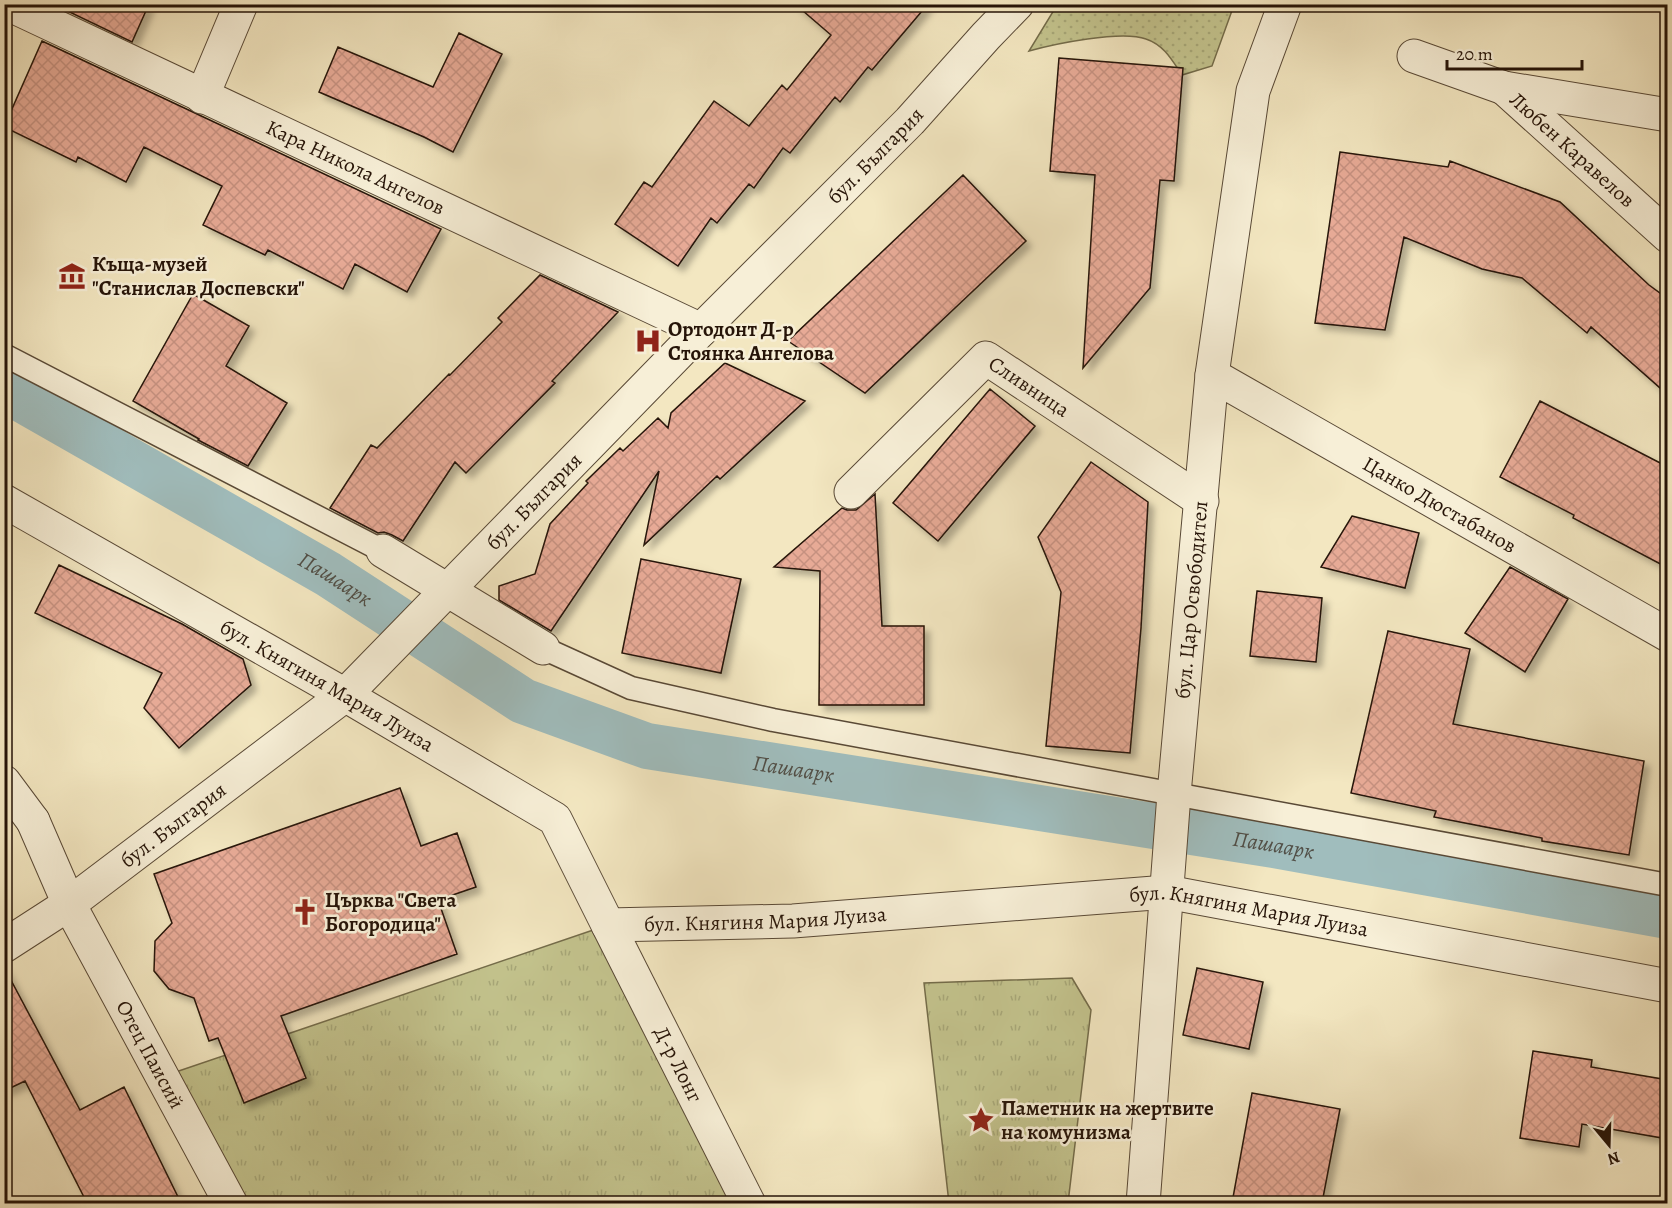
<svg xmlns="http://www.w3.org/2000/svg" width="1672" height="1208" viewBox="0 0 1672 1208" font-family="Alegreya,serif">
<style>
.grass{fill:url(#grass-dots);stroke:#746c4a;stroke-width:1.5}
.park{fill:url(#park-tufts);stroke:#746c4a;stroke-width:1.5}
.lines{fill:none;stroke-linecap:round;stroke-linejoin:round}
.canal{stroke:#a0bdbd;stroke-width:46}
.building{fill:url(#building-cross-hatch);stroke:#261408;stroke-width:1.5;filter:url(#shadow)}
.service-casing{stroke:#594936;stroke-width:25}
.pedestrian-casing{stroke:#594936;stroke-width:35}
.minor-casing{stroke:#594936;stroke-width:35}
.tertiary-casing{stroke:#594936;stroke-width:35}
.service{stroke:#f7efd7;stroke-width:22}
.pedestrian{stroke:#f7efd7;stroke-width:33}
.minor{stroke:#f7efd7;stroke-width:33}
.tertiary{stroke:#f7efd7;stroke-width:33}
.labels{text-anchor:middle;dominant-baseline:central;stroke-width:5;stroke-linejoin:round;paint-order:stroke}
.street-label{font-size:21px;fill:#261408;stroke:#f7efd7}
.poi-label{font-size:21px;font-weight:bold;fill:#261408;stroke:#f7efd7;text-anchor:start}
.water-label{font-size:22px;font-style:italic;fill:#514f47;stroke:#f7efd7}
</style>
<defs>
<pattern id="grass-dots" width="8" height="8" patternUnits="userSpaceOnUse" patternTransform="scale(1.5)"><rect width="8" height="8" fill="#c3c38d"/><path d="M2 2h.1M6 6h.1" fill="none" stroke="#a7a778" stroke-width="1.8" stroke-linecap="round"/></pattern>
<pattern id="park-tufts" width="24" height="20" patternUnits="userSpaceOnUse" patternTransform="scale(1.5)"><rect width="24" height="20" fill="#c3c38d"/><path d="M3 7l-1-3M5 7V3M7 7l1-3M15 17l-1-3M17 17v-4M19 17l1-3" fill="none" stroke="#a7a778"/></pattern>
<pattern id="building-cross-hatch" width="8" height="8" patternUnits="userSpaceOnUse" patternTransform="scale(1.5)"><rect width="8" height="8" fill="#e7aa96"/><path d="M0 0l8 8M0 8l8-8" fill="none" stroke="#c69180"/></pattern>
<filter id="shadow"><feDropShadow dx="5.5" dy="5.5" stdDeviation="3" flood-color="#0004"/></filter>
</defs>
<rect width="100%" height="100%" fill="#f3e7c1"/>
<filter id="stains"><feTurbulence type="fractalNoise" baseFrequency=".00333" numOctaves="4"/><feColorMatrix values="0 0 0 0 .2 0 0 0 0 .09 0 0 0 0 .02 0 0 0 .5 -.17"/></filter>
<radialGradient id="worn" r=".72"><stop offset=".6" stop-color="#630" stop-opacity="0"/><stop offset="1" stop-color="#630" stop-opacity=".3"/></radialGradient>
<path class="grass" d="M1057,5H1234L1212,66L1182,75C1172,60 1164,45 1146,39C1121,30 1054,44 1029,51Z"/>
<path class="park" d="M608,925L749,1203H231L164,1076Z
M1072,978L1091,1010L1068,1203H949L924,983Z"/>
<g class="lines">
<path class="canal" id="s1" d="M4,389L328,574L523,701L647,746L1274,845L1668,916"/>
</g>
<path class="building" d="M58,4H149L132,42L57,6Z
M795,4H928L872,70L868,67L840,102L835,97L790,153L783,148L754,188L749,184L717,223L711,218L678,266L615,224L644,182L652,187L714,101L749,126L782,85L787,90L831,35Z
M459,33L502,54L453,152L424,137L319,92L338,47L433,87Z
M42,41L441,229L407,292L355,264L343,289L268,250L265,255L203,225L222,186L144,147L126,182L78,157L76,162L4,127Z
M1059,58L1183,68L1174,181L1160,180L1150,288L1083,368L1095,175L1050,171Z
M1340,152L1448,167L1450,161L1560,202L1649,285L1668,299V395L1591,327L1587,333L1522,278L1482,269L1404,237L1385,330L1315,323Z
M963,175L1026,241L865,393L788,341Z
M540,275L618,312L552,381L555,383L466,473L455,462L403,541L392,535L384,532L378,533L330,508L371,445L377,448L449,374L450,375L502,322L498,318Z
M193,294L249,326L226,366L287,403L248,466L198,440L199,439L133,401Z
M725,363L805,401L720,479L717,476L644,545L659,471L551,631L499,600V586L535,574L550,524L588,483L586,481L620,448L623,451L658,418L668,428L671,413Z
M990,389L1035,426L938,541L893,503Z
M1540,401L1668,467V568L1573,518L1574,515L1500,477Z
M1091,462L1148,502L1141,628L1130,753L1046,746L1061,592L1038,537Z
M875,494L882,626H924V705H819L820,571L774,567L842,508L847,510H856Z
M1352,516L1419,533L1405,588L1321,567Z
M641,559L741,579L721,673L622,653Z
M59,565L182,624L243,659L251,685L179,748L144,708L162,673L35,613Z
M1510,567L1568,599L1525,672L1465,633Z
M1257,591L1322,598L1316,662L1250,656Z
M1388,631L1470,649L1453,724L1644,761L1629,855L1542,841V838L1434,817L1436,811L1351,793Z
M400,788L421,846L457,833L476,887L438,900L457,954L281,1016L306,1078L244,1103L218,1038L209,1041L194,998L169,989L154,971L155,941L172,923L154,874Z
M4,967L80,1110L124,1087L181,1203H87L25,1081L4,1091Z
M1197,968L1263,982L1249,1049L1183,1035Z
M1533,1051L1592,1060L1591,1067L1668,1080V1139L1582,1124L1579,1147L1520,1138Z
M1252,1093L1340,1109L1322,1203H1232Z"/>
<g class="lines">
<defs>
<path id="service" d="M4,355L383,551
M543,648L631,688L773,720L1668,885"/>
<path id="pedestrian" d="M383,551L543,648
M33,821L69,904"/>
<g id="minor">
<path id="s2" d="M8,4L701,330"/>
<path d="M1414,56L1504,88L1668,115"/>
<path id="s3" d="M1504,88L1668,236"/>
<path d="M202,97L241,4"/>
<path id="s4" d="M1212,375L1668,635"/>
<path id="s5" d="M851,492L986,358L1202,501"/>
<path d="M4,782L33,821"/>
<path id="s6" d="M69,904L231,1204"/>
<path id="s7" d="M608,925L749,1204"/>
</g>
<g id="tertiary">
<path id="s8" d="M4,501L345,695L555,819L608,925L793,921L1167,892L1668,986"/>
<path id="s9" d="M4,946L69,904L345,695L701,330L910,121L986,36L1017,4"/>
<path id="s10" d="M1143,1204L1174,794L1212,375L1253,91L1285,4"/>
</g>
</defs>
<use href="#service" class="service-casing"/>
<use href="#pedestrian" class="pedestrian-casing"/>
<use href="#minor" class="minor-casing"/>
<use href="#tertiary" class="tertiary-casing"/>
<use href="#service" class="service"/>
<use href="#pedestrian" class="pedestrian"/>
<use href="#minor" class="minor"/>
<use href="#tertiary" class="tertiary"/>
</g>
<defs>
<symbol id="museum-bare" viewBox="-9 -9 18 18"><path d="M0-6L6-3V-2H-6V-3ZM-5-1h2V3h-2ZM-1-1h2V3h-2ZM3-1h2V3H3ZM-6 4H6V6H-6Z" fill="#8f2418" stroke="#f7efd7" stroke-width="2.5" paint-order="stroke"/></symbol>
<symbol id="hospital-bare" viewBox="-9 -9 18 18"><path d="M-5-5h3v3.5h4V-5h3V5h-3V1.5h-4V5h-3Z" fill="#8f2418" stroke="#f7efd7" stroke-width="2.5" paint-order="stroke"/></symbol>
<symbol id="church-bare" viewBox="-9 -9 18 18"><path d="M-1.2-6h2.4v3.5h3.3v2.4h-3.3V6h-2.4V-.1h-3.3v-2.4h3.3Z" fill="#8f2418" stroke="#f7efd7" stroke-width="2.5" paint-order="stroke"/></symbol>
<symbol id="sight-bare" viewBox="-9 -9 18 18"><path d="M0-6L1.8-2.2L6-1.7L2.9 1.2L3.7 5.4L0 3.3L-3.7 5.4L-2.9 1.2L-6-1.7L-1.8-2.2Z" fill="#8f2418" stroke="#f7efd7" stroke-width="2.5" paint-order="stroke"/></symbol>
</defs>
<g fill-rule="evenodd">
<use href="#museum-bare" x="53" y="257" width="38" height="38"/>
<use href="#hospital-bare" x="629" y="322" width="38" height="38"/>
<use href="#church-bare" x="286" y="893" width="38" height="38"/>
<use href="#sight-bare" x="962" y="1101" width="38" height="38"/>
</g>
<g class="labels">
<g class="street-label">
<text stroke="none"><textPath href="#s3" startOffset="92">Любен Каравелов</textPath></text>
<text stroke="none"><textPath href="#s9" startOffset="1180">бул. България</textPath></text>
<text stroke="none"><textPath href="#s2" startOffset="384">Кара Никола Ангелов</textPath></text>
<text stroke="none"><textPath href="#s5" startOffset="242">Сливница</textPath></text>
<text stroke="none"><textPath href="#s9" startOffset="694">бул. България</textPath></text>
<text stroke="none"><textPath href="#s4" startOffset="262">Цанко Дюстабанов</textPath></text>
<text stroke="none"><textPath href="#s10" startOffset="606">бул. Цар Освободител</textPath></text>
<text stroke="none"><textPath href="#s8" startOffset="372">бул. Княгиня Мария Луиза</textPath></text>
<text stroke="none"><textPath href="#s9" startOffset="208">бул. България</textPath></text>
<text stroke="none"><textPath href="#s8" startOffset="1398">бул. Княгиня Мария Луиза</textPath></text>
<text stroke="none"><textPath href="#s8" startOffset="912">бул. Княгиня Мария Луиза</textPath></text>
<text stroke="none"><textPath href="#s6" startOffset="171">Отец Паисий</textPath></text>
<text stroke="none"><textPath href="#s7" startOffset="156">Д-р Лонг</textPath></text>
</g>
<g class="poi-label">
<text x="92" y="264">Къща-музей<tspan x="92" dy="24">"Станислав Доспевски"</tspan></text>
<text x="668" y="329">Ортодонт Д-р<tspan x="668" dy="24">Стоянка Ангелова</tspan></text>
<text x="325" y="900">Църква "Света<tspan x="325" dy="24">Богородица"</tspan></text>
<text x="1001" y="1108">Паметник на жертвите<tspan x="1001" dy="24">на комунизма</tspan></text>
</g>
<g class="water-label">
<text stroke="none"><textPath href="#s1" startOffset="382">Пашаарк</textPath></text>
<text stroke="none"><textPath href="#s1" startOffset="886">Пашаарк</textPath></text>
<text stroke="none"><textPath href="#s1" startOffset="1372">Пашаарк</textPath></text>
</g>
</g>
<rect width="1672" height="1208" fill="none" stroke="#f3e7c1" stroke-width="24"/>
<rect x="6" y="6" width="1660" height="1196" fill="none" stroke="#261408" stroke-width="3"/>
<rect x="12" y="12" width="1648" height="1184" fill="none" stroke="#261408" stroke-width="1.5"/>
<g transform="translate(1609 1145) rotate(161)" stroke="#f7efd7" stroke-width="4.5" paint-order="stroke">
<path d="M0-4.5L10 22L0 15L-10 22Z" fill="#261408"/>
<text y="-9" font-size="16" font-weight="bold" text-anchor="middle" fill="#261408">N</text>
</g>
<path d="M1447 60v9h135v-9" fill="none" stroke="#261408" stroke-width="3"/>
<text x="1456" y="60" font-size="18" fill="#261408" stroke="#f7efd7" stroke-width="4.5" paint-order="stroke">20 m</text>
<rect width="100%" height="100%" filter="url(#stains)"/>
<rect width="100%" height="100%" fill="url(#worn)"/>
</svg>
